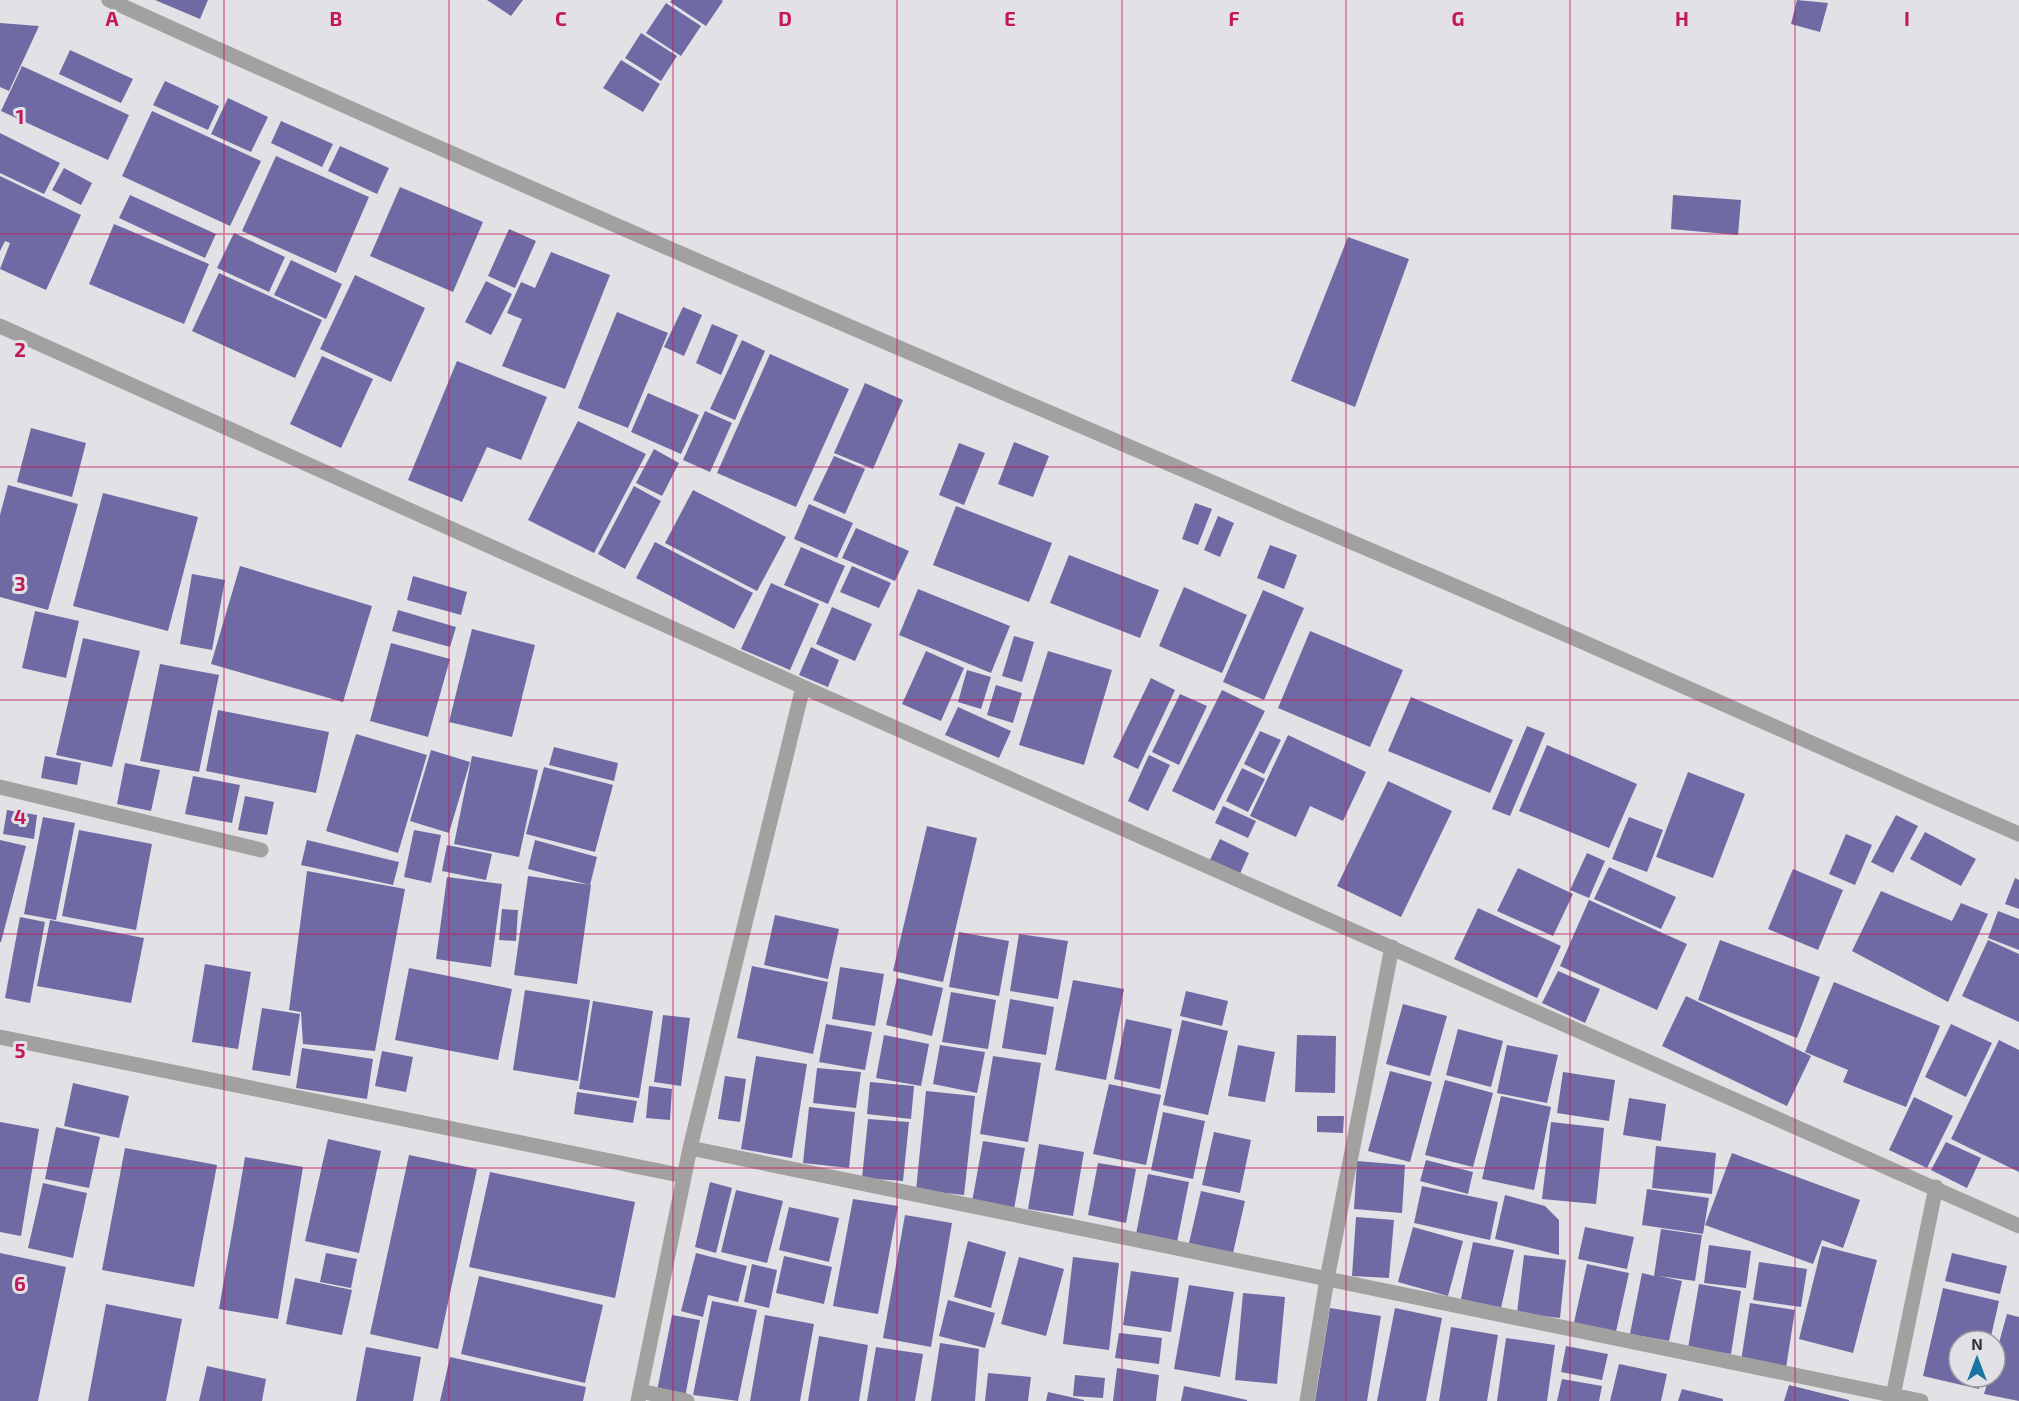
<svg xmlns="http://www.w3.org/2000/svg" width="2019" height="1401" viewBox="0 0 2019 1401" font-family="'Exo 2',sans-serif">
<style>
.building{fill:#706aa4}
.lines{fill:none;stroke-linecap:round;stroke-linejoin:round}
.minor{stroke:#a2a1a0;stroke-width:15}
.grid{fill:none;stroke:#c2185b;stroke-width:1.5;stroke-opacity:0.55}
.grid-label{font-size:20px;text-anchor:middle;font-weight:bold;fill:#c2185b;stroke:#e2e1e5;stroke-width:6;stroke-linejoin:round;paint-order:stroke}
</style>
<rect width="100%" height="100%" fill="#e2e1e5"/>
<path class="building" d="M155,0H208L200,19Z
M487,0H523L511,16Z
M672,0H721L723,1L706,26L670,2Z
M1797,0L1828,3L1820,32L1791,24Z
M666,3L701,26L681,56L646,33Z
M0,23L39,26L9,91L0,87Z
M641,33L677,56L661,81L625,58Z
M70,50L133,79L121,103L59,74Z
M621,60L660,84L643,112L603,88Z
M22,66L129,115L108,160L1,111Z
M165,81L219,106L208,130L153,105Z
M228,98L268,117L251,152L211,134Z
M152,111L261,161L230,226L122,176Z
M281,121L333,144L322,167L271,143Z
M0,133L60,163L44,194L0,173Z
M340,146L389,168L377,194L328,171Z
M276,156L369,197L336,273L242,231Z
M64,168L92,183L81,205L52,190Z
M0,176L81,215L46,290L0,269L10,243L5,241L0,251Z
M400,187L483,222L453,292L370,256Z
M130,195L216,234L205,258L119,218Z
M1673,195L1741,200L1738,235L1671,229Z
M114,224L209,264L184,324L89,284Z
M509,229L536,241L515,288L488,276Z
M234,233L285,257L269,292L217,268Z
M1348,237L1409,259L1355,407L1291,381Z
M551,252L610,275L565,389L502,366L522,319L507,313L521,282L535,288Z
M291,260L342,284L326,319L274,295Z
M219,273L322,320L295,378L192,331Z
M355,275L425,308L391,382L320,349Z
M486,281L512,294L491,335L465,322Z
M683,307L702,315L684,356L664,347Z
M617,312L668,333L628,428L578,408Z
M712,324L738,335L721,375L696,363Z
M742,340L765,351L735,420L710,409Z
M770,354L849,389L796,507L717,473Z
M322,356L373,379L341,448L290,424Z
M457,361L547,397L521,460L487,447L462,502L408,480Z
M865,383L903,400L873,469L834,453Z
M648,393L699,415L681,454L631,432Z
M705,411L732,423L710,472L683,460Z
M578,421L646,454L594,553L528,520Z
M31,428L86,443L72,497L17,482Z
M1014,442L1049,456L1033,497L998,484Z
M959,443L985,453L964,505L939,495Z
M654,449L679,463L662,496L636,483Z
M834,456L865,469L845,514L813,500Z
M8,485L78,504L48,610L0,597V515Z
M634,486L661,501L625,569L598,554Z
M693,490L786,537L757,591L665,543Z
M103,493L198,517L168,631L73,606Z
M1195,503L1212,509L1198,545L1182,539Z
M809,504L853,523L837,558L794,539Z
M956,506L1052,543L1029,602L933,565Z
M1218,516L1234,523L1220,557L1204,550Z
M856,528L909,551L895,581L842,558Z
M655,542L753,593L734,629L636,578Z
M1270,545L1297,555L1284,589L1257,578Z
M801,547L845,566L828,604L784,585Z
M1069,555L1159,590L1140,638L1050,603Z
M240,566L372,606L343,702L211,664Z
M852,566L891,583L879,608L840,592Z
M192,574L225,580L212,650L180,644Z
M413,576L467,592L461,615L407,600Z
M771,583L819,604L790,670L741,649Z
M1184,587L1247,615L1222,673L1159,646Z
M918,589L1010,626L991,673L899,635Z
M1263,590L1304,608L1264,700L1223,682Z
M832,607L872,624L855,661L816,644Z
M398,610L456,627L450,647L392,631Z
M35,611L79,621L66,678L22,668Z
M472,629L535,645L512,737L449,722Z
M1310,631L1403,670L1370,747L1278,708Z
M1014,636L1034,642L1022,682L1002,676Z
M83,638L140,651L112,767L56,755Z
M391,643L450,659L428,737L370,721Z
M811,647L839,660L828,687L799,675Z
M926,651L964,668L941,721L902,704Z
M1048,651L1112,670L1084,765L1019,745Z
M160,664L219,675L199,772L140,761Z
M967,670L991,677L981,709L958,702Z
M1151,678L1175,690L1138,769L1113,757Z
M996,685L1022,693L1013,723L987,715Z
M1222,690L1265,711L1214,811L1172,791Z
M1180,694L1207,706L1179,765L1152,752Z
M1411,697L1513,740L1490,793L1388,751Z
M958,707L1011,731L999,758L945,735Z
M218,710L329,732L316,793L206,771Z
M1527,726L1545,733L1510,816L1492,809Z
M1260,731L1281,740L1264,774L1244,764Z
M356,734L427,755L398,853L326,831Z
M1288,735L1366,772L1343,821L1310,806L1296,837L1250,816Z
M1547,745L1637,784L1609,848L1519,811Z
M554,747L618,763L614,781L549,765Z
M431,750L470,762L449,833L410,821Z
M1149,755L1170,765L1148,811L1128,801Z
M45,756L81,763L77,785L41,778Z
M472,756L538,770L519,857L454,844Z
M125,763L160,770L151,811L117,804Z
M544,767L613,785L595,852L526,834Z
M1242,768L1265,779L1248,812L1226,801Z
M1688,772L1745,794L1713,878L1656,857Z
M193,776L240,785L232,823L185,814Z
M1388,781L1452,811L1401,917L1337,886Z
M245,796L274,802L267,835L238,830Z
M1223,806L1256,821L1248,838L1215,823Z
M7,810L37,815L34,839L3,834Z
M1896,815L1918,826L1893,873L1871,862Z
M43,817L75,823L56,920L24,914Z
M1629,817L1663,830L1647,872L1612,859Z
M927,826L977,838L943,982L893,971Z
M79,830L152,844L136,930L62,916Z
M414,830L441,835L431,883L404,877Z
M1925,832L1976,859L1961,886L1910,859Z
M1846,834L1872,845L1855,885L1829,874Z
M1220,839L1249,853L1239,876L1209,862Z
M0,840L26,846L1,942H0Z
M307,840L399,862L393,885L301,865Z
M535,840L597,857L590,885L528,869Z
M447,845L492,854L486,880L442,871Z
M1587,853L1605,861L1589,898L1570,890Z
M1609,867L1676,897L1661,929L1594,899Z
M1518,868L1573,894L1553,936L1497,911Z
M1793,869L1843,890L1818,950L1768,929Z
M307,871L405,889L375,1051L303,1044L301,1012L289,1010Z
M528,876L591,885L577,984L514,975Z
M447,877L502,884L491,967L436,959Z
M2015,878L2019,880V909L2005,904Z
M1881,891L1952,921L1961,903L1988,914L1948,1002L1852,951Z
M1589,900L1687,944L1657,1010L1560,966Z
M1478,908L1561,946L1537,998L1454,959Z
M502,909L518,910L516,941L499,940Z
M1998,911L2019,919V950L1988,938Z
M775,915L839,929L828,979L764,965Z
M20,917L45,922L30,1003L5,998Z
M50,920L144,938L131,1003L37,986Z
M959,932L1009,941L999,996L949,987Z
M1019,934L1068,941L1058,999L1010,991Z
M1720,940L1820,977L1797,1038L1698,1000Z
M1988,940L2019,954V1022L1962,996Z
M205,964L251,972L238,1049L192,1042Z
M752,966L828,982L813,1054L737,1038Z
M840,967L884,974L875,1026L832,1019Z
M409,968L512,989L498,1060L395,1040Z
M1558,971L1600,989L1585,1023L1542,1003Z
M897,978L943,988L932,1036L886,1025Z
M1073,980L1124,989L1106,1080L1055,1070Z
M1834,982L1940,1026L1906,1107L1843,1082L1848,1070L1805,1052Z
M525,990L590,1000L578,1081L513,1070Z
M1186,991L1228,1001L1222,1026L1180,1016Z
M951,992L996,1000L988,1049L942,1042Z
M1686,996L1811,1056L1787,1106L1662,1046Z
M1010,999L1054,1007L1046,1055L1002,1048Z
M593,1001L653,1011L639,1098L579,1089Z
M1403,1004L1447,1016L1430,1076L1386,1064Z
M262,1008L300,1014L290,1076L252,1070Z
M663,1015L690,1018L681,1086L654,1082Z
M1126,1019L1172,1029L1160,1089L1114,1079Z
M1182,1020L1228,1031L1208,1115L1163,1105Z
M826,1024L872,1032L865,1070L819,1062Z
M1951,1024L1992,1043L1966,1097L1925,1077Z
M1458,1029L1503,1041L1491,1087L1446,1075Z
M884,1035L929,1044L921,1086L876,1078Z
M1297,1035L1336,1036L1335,1093L1295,1092Z
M1999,1040L2019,1050V1172L1951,1139Z
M940,1045L985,1052L977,1093L933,1084Z
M1238,1045L1275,1052L1265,1102L1228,1096Z
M1507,1045L1558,1055L1547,1103L1497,1093Z
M302,1048L373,1059L367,1099L296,1088Z
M382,1051L413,1057L406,1092L375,1086Z
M756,1056L807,1064L792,1158L741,1149Z
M993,1056L1041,1063L1028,1142L980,1134Z
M817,1068L861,1072L856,1108L813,1103Z
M1390,1071L1432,1082L1410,1162L1368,1151Z
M1563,1072L1615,1080L1609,1121L1557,1113Z
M725,1076L746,1079L740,1122L718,1119Z
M1445,1080L1493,1093L1473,1167L1425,1155Z
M870,1082L914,1086L911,1119L867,1114Z
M73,1083L129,1096L119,1138L64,1126Z
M1109,1084L1161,1095L1146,1165L1093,1154Z
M649,1086L672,1089L670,1120L646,1118Z
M926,1091L975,1096L964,1195L916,1190Z
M577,1092L637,1101L633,1123L574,1114Z
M1501,1096L1551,1107L1534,1190L1482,1179Z
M1914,1097L1953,1116L1927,1168L1889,1150Z
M1629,1098L1666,1104L1661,1141L1623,1135Z
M809,1107L855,1112L849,1168L803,1163Z
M1163,1112L1205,1121L1193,1179L1151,1170Z
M1317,1116H1344L1343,1133L1317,1132Z
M868,1119L909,1122L903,1181L862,1178Z
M0,1122L39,1129L21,1236L0,1232Z
M1551,1122L1604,1128L1596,1204L1542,1199Z
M56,1127L100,1137L89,1188L45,1179Z
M1214,1132L1251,1140L1240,1193L1202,1185Z
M328,1139L381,1151L359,1253L305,1241Z
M983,1141L1025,1148L1014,1209L972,1202Z
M1946,1142L1981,1158L1967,1188L1931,1170Z
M1039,1144L1084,1152L1073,1216L1028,1209Z
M1656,1146L1716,1153L1712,1194L1652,1188Z
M125,1148L217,1165L194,1287L102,1270Z
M1732,1153L1860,1200L1843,1248L1822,1240L1813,1264L1705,1225Z
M409,1155L477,1169L438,1349L370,1334Z
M245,1157L303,1167L278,1319L219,1309Z
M1426,1160L1473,1172L1468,1194L1420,1181Z
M1357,1161L1405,1165L1402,1213L1354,1209Z
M1098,1163L1136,1169L1126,1223L1088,1215Z
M490,1172L635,1202L615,1298L469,1267Z
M1148,1174L1189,1182L1177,1242L1136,1234Z
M710,1182L732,1188L716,1253L695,1247Z
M43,1183L87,1193L73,1258L28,1248Z
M1422,1186L1498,1202L1490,1240L1414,1223Z
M1647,1189L1709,1198L1703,1234L1642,1225Z
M736,1190L783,1201L767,1263L721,1252Z
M1201,1191L1245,1201L1233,1253L1189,1243Z
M1505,1195L1545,1206L1559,1220V1255L1495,1239Z
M853,1199L898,1206L878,1314L833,1306Z
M789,1207L839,1218L829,1262L779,1250Z
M905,1215L952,1223L931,1347L883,1338Z
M1356,1217L1394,1220L1389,1278L1352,1276Z
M1413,1227L1463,1241L1448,1296L1398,1282Z
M1585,1227L1634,1237L1627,1269L1578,1259Z
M1661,1229L1702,1235L1695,1281L1659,1276L1682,1281L1669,1341L1630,1334L1642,1273L1654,1276Z
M968,1241L1006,1252L991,1308L954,1297Z
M1473,1242L1514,1250L1501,1308L1461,1299Z
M1709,1245L1751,1251L1746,1288L1704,1283Z
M1822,1246L1877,1260L1853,1353L1799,1339Z
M0,1253L66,1267L38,1401H0Z
M326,1253L357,1259L351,1288L320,1282Z
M696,1253L747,1266L738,1302L708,1295L703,1317L681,1311Z
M1952,1253L2007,1266L2000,1294L1945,1281Z
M1524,1255L1566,1260L1560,1318L1517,1313Z
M784,1256L832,1267L824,1304L776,1293Z
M1019,1257L1064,1269L1046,1336L1001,1324Z
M1073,1257L1119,1263L1109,1350L1063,1344Z
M1759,1262L1807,1269L1801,1307L1753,1300Z
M752,1264L777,1270L769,1308L744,1302Z
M1587,1264L1629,1273L1615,1336L1573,1327Z
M1131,1271L1179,1278L1171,1332L1123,1325Z
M479,1276L603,1305L585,1383L461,1354Z
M295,1278L352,1290L342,1335L286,1324Z
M1699,1284L1741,1291L1731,1354L1688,1348Z
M1189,1285L1234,1292L1220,1377L1174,1369Z
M1943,1288L1999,1301L1990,1341H1959V1377H1982L1979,1389L1923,1376Z
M1243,1293L1285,1297L1277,1384L1235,1380Z
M948,1300L995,1313L985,1348L939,1336Z
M712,1301L757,1310L738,1401L693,1395Z
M1750,1303L1795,1310L1786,1368L1741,1361Z
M106,1304L182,1319L166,1401H88Z
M1330,1308L1381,1316L1367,1401H1315Z
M1395,1308L1442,1318L1426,1401H1377Z
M2007,1314L2019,1317V1401L1984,1394L1989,1377H1995V1357Z
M672,1315L700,1320L685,1397L657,1391Z
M765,1315L814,1324L800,1401H750Z
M1451,1327L1498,1335L1487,1401H1439Z
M1119,1333L1162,1338L1159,1364L1115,1358Z
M819,1336L868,1345L859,1401H808Z
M1506,1338L1555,1345L1547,1401H1497Z
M940,1343L979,1349L975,1401H931Z
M1566,1346L1608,1354L1602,1380L1561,1372Z
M366,1347L421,1357L413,1401H356Z
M876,1347L923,1354L915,1401H867Z
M450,1357L586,1387L583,1401H440Z
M1619,1364L1667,1374L1661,1401H1610Z
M207,1366L266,1379L262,1401H199Z
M1117,1368L1159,1375L1156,1401H1113Z
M988,1373L1031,1377L1028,1401H985Z
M1075,1375L1105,1378L1103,1398L1073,1396Z
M1562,1379L1602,1386L1599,1401H1557Z
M1789,1385L1849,1400V1401H1784Z
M1184,1386L1247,1400V1401H1181Z
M1682,1389L1723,1399V1401H1678Z
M1048,1392L1084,1400V1401H1046Z"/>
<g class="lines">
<path class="minor" d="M109,0C545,198 985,385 1424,573C1623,658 1820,748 2019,834
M0,326L803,687L2019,1226
M0,787L261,850
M0,1037L684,1176
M690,1148L1921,1401
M640,1391L687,1401
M638,1401L690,1148L803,687
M1307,1401L1327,1279L1392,947
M1892,1401L1936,1187"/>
</g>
<path class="grid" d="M224,0V1401M449,0V1401M673,0V1401M897,0V1401M1122,0V1401M1346,0V1401M1570,0V1401M1795,0V1401M0,234H2019M0,467H2019M0,700H2019M0,934H2019M0,1168H2019"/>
<g class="grid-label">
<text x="112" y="26">A</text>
<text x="336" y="26">B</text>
<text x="561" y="26">C</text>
<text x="785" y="26">D</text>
<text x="1010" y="26">E</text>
<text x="1234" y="26">F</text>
<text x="1458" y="26">G</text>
<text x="1682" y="26">H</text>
<text x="1907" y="26">I</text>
<text x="20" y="124">1</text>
<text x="20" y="357">2</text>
<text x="20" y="591">3</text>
<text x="20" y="824">4</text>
<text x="20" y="1058">5</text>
<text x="20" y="1291">6</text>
</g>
<g transform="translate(1977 1359)"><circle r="28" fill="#e2e1e5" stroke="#9d9c9f" stroke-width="1.5"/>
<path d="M0-4.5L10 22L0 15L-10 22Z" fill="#1a73a2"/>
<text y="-9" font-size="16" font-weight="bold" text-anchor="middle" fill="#353536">N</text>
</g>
</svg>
